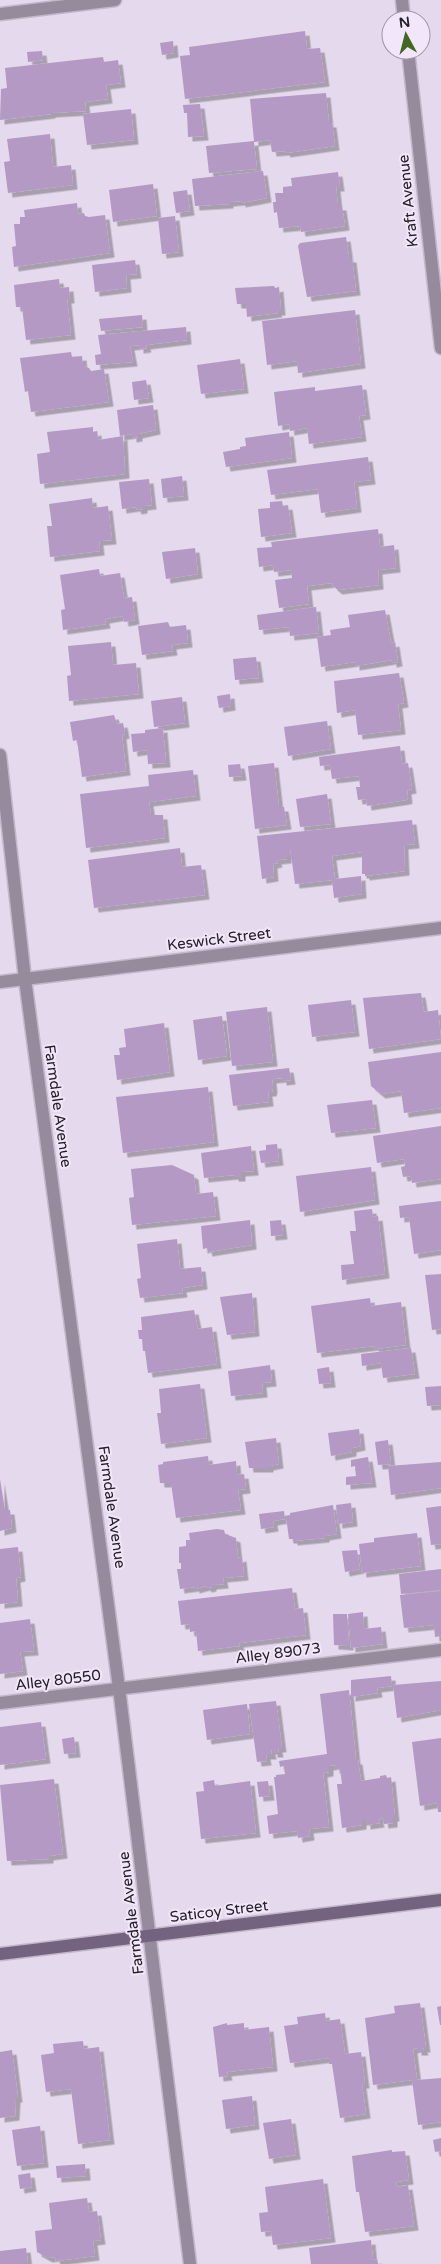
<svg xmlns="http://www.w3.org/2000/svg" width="441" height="2264" viewBox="0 0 441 2264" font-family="'Varela Round',sans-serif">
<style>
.building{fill:#b399c3;filter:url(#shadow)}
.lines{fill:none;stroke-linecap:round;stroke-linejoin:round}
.lane-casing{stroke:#c2b8ca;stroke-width:15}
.street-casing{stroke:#c2b8ca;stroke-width:15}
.secondary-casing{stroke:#c2b8ca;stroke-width:15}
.lane{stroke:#968b9d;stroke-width:12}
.street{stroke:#968b9d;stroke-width:12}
.secondary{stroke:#74637e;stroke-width:12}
.labels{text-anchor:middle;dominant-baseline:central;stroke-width:4;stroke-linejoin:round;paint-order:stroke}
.street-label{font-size:15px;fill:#252128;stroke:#f2e6fa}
</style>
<defs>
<filter id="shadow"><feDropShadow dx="4.5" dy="4.5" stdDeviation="0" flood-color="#0004"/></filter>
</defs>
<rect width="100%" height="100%" fill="#e5d9ed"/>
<path class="building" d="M305,31L307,49L320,48L325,82L185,99L180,56L190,55L189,47Z
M173,41L174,53L162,55L160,43Z
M42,51L43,60L28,62L27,52Z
M103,57L104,62L118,60L121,83L106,85L108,99L85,102L86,111L51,113V114L0,120L1,89L7,88L5,68Z
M326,93L329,123H332L335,146L286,153L285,151L272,152L270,140L254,142L257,169L209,173L206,146L254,141L250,99Z
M200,104L204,136L188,137L187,113H184L183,105Z
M131,109L134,140L87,145L83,114Z
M50,134L53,167L71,165L73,185L8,193L4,162L10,161L7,139Z
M263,171L267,198L241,203V201L229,202V204L195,206L192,179Z
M338,172L340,187H336L338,206H342L345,226L301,232L300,226L279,228L277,212L274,213L273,202H276L275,193H283V187L292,186L291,178Z
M153,184L157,216L113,222L109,190Z
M187,190L190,211L176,213L173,192Z
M77,203L78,214L84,213L85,216L89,217L105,215L110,253L14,267L12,247L16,246L14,224H20V217H25L24,210Z
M175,216L179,252L162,254L158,218Z
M346,237L349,258H352L356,291L307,297L298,246L300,243Z
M135,260L137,274L126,275L127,288L95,292L92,265Z
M59,279L60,288L69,287L70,299H67L71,335L26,340L22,307H16L14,285Z
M274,286L275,288L279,287L281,311H277L278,313L247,317L246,304H237L235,288Z
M355,310L361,364L298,373L297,361L267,365L262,321Z
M142,315L143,327L101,331L99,319Z
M186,327L187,340L146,345L147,348L139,349V345L130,346L133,362L96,365L95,355L101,354L98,335Z
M71,352L72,357L82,356L83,366L89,368L91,371L104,369L109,402L31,412L28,391L25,392L20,358Z
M240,359L244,389L201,394L197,365Z
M146,380L149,398L134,400L132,382Z
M362,385L366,415L359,416L362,437L309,444L307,428L290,431L289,424L278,426L274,392L315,387V391Z
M153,405L156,430L138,434V437L132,438V434L120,436L117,410Z
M93,427V432L97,431L98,440L123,436L125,474L40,484L37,454L50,452L47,432Z
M289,432L292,458L226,467L223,452L240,449V447L246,446L245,438Z
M368,457L371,480L354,482L357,508L321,513L318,489L271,495L267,470Z
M182,476L184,496L163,498L161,479Z
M149,479L152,505L143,506V509L137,510L136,507L122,509L119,482Z
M92,498L93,508L108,506L112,540L99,541L100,551L50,557L47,526H52L49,504Z
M282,501L283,506L288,505L292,533L261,537L258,509L270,508V502Z
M378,529L380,547L394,545L396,568L378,570L379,585L338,590L333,586L332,583L307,586L309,604L279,608L275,580L292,578L291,570L274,572L273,565L259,567L257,548L272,547L271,542Z
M195,548L198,574L166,579L162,552Z
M99,569L100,576L120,573L124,598L132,597L135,620L124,622L123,616L105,619L106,624L63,630L61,610L65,609L60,575Z
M316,607L319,633L290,636L289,627L259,630L257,615Z
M385,610L391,643L395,642L398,662L392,663V660L355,666V662L321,667L317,637L331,635L330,630L350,627L348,615Z
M168,622L170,627L186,625L188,643L172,645L173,651L142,655L138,626Z
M111,642L113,665L136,663L139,694L69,701L67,676L71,675L68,646Z
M256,657L259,678L235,680L233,659Z
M399,673L404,703L398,704L401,730L358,735L355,710L337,713L334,681Z
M230,694L231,706L219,708L217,696Z
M182,697L185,723L154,727L151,701Z
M114,715L117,724L123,723L125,734L122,735L126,771L82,777L77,740L73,741L70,722Z
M327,721L331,749L288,756L284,727Z
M163,728L166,763L148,764L147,750L133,752L131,734L145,733V730Z
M400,746L402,764L408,763L412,789L407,790L408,799L406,800L367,806L366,799L358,800L356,787H360L359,776L332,779L330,765L320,766L319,757Z
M274,763L279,807H284L287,825L255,829L248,766Z
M240,764L242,776L229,777L228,765Z
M193,770L196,796L149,802L151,815H163L165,838L86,848L80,794L149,786L148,775Z
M327,794L331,824L300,827L296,799Z
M412,820L415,844L404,845L405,871L365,876V874H362V852L332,856L335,879L361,876L362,894L334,898L332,880L295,884L290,847V856H287V859L277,860L278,863L273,864L274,877L262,879L257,836Z
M180,848L182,867L201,865L205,895L94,908L88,860Z
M421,993L424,1012L438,1010L441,1039L369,1049L363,998Z
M351,1000L355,1032L312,1037L308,1005Z
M267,1007L273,1062L232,1066L226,1012Z
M222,1016L227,1056L198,1060L193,1020Z
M164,1023L170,1072L117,1080L114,1055H120L119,1048L126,1047L124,1029Z
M441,1052V1108L404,1113L401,1091L381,1094L371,1086L368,1062Z
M289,1068L291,1080L282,1081V1078L272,1079L273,1088L272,1092H268L269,1102L233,1106L229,1075Z
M208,1087L214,1142L123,1153L116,1097Z
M372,1100L376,1128L331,1133L327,1105Z
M441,1126V1179L412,1183L411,1176L403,1177L401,1167L405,1166L404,1159L377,1163L373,1136Z
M277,1144L279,1161L261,1163L259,1151L266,1150V1145Z
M251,1146L254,1171L241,1172V1177H234V1175L204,1178L201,1153Z
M172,1165L194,1175L196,1194L213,1192L216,1216L132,1225L129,1198L134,1197L131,1169Z
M371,1167L375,1200L300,1212L296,1176Z
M441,1201V1250L414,1254L409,1217L400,1218L399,1206Z
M372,1209L373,1217L378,1216L385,1274L342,1280L341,1265L354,1264L350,1231H356L354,1211Z
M250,1220L252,1245L208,1252L207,1248L203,1249L201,1226Z
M281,1220L283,1235L271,1236L270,1221Z
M177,1239L180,1269L201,1267L203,1285L182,1288L183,1293L140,1298L137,1279L141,1278L137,1244Z
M441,1274V1329L432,1330L425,1275Z
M252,1293L255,1332L227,1335L220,1297Z
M370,1298L371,1306L401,1302L406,1345L375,1349L374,1346L317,1353L311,1306Z
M194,1310L198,1329L212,1327L217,1364L148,1373L145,1351H143L142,1339H139L138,1330H142L141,1317Z
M411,1348L415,1374L383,1378L381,1363L362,1366L361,1354Z
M270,1365L272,1382L262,1383L263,1393L231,1396L228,1371Z
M329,1367L331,1383L319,1384L317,1369Z
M200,1384L207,1438L161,1444L157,1413H161L159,1389Z
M441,1386V1405L427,1406L425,1387Z
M359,1429L361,1446L352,1448V1452L331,1456L328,1433Z
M276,1438L279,1464L269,1466V1468H249L245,1442Z
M388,1440L391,1464L378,1465L375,1442Z
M208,1456L209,1465L236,1461L237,1475L244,1474L246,1489L238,1490L241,1510L176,1518L171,1483H160L158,1465L163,1464V1462Z
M368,1457L372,1483L346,1485V1477L356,1476L355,1466L351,1467V1460Z
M441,1462V1488L391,1495L388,1466Z
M0,1479L5,1510H10L12,1528L0,1531Z
M351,1503L353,1522L338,1524L336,1505Z
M333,1505L337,1534L325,1536V1538L293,1541V1539H289L286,1516L290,1515V1513Z
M441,1506V1544L431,1545L426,1508Z
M284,1511L285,1519L273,1521L274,1527L261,1529L259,1514Z
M217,1529L224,1530L225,1534L236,1538L238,1558L242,1557L244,1576L223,1578L224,1584L212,1585V1587L207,1588L206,1586L195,1589V1587L180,1589L177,1569H181V1563H179V1547L186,1546V1540H190L189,1533Z
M417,1533L421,1566L362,1573L359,1544L374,1542V1538Z
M18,1547L21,1577L16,1578L18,1602L0,1604V1549Z
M357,1550L360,1569L345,1572L342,1551Z
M441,1569V1590L401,1594L399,1574Z
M292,1588L295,1609L303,1608L306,1635L239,1643L240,1646L198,1651L196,1631L190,1632L189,1624L181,1625L178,1601Z
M441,1591V1636L435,1637L434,1625L404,1628L400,1595Z
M363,1612L364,1629L381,1627L383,1644L351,1648L348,1614Z
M333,1614H347L349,1646L334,1645Z
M30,1619L34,1651L20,1652L23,1671L0,1674V1623Z
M391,1676L392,1686L377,1688L378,1693L351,1697V1680Z
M441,1681V1710L397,1718L393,1685Z
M349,1690L356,1760H358L361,1781L380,1778V1776L386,1775L387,1778L391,1777L395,1817H393V1823L384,1824L383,1818L379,1819L380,1823L366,1825V1821H362V1825L342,1828L337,1784H342L340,1769H335V1765L329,1766V1772L323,1773L329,1827L309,1829L310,1836L298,1838L297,1831L269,1834L267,1816L278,1814L274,1777H276V1775L285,1774L284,1766L280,1767L279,1761L327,1754L320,1694Z
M276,1701L282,1748H278L279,1753H273V1750H271L272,1755H266L267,1761L257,1762L249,1704Z
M247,1704L250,1734L207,1740L203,1710Z
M41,1722L46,1759L0,1765V1727Z
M74,1737L76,1753L64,1754L62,1739Z
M441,1738V1812H438L437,1803L420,1806L412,1742Z
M54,1779L63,1854L49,1856V1859L7,1861L0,1785Z
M214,1780L215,1786L250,1781L256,1833L201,1839L196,1792L204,1791L203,1782Z
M268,1781L270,1796L259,1797L257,1782Z
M420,2003L426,2048H423L424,2051H417V2048L413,2049L417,2080L441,2078V2122L418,2125L412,2080L373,2085L365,2018L395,2013L394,2006Z
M441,2006V2025H440L437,2007Z
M325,2013L326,2021L340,2019L345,2054L361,2052L365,2084H362L366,2114L340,2118L332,2064H329V2058L290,2063L284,2026L298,2024L297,2017Z
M227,2023V2025L244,2023V2030L269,2027L273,2067L227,2072L228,2076L219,2077L213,2027Z
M83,2041L84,2049L99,2047L110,2140L78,2144L71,2089L46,2092L41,2055L54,2053L53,2044Z
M12,2050L18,2098H16L15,2116L0,2118V2052Z
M252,2096L255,2125L226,2129L222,2100Z
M291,2119L296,2155L269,2159L263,2123Z
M40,2126L44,2163L17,2166L12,2130Z
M441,2138V2151L435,2152L433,2140Z
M392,2150V2152L405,2151L409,2180L396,2182L397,2187L408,2185L414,2226L365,2232L359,2192H356L352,2156Z
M85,2164L86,2176L57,2178L56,2166Z
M30,2173L32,2187L20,2189L18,2175Z
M323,2179L331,2238L273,2245L271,2231L261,2232L259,2213L268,2212L265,2187Z
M87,2198L89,2212L97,2211L101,2240L93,2241L95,2256L56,2261L55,2257L48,2258L37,2252L35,2231L52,2229L49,2203Z
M371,2240L373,2260L377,2259L378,2264H311L309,2248Z
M26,2248L28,2264H0V2251Z"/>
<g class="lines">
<defs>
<path id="lane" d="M0,1703L441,1650"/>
<path id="street" d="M402,0L404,20
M0,14L115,0
M408,50L441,348
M0,755L25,979L119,1688L190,2264
M0,982L441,928"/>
<path id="secondary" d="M0,1954L441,1900"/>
</defs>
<use href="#lane" class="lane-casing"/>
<use href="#street" class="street-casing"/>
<use href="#secondary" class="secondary-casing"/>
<use href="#lane" class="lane"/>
<use href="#street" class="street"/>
<use href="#secondary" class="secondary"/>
</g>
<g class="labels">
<g class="street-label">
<text transform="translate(408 201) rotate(-96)">Kraft Avenue</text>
<text transform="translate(219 939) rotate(-7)">Keswick Street</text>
<text transform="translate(58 1106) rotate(82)">Farmdale Avenue</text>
<text transform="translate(112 1507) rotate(82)">Farmdale Avenue</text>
<text transform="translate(278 1653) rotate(-7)">Alley 89073</text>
<text transform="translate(58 1680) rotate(-7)">Alley 80550</text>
<text transform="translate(219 1911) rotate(-7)">Saticoy Street</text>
<text transform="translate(131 1913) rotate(-97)">Farmdale Avenue</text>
</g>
</g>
<g transform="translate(406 35) rotate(353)"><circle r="24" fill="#f2e6fa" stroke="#a097a6"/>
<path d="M0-4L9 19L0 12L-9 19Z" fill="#426720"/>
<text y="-8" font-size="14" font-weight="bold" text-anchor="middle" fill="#252128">N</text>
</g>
</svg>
